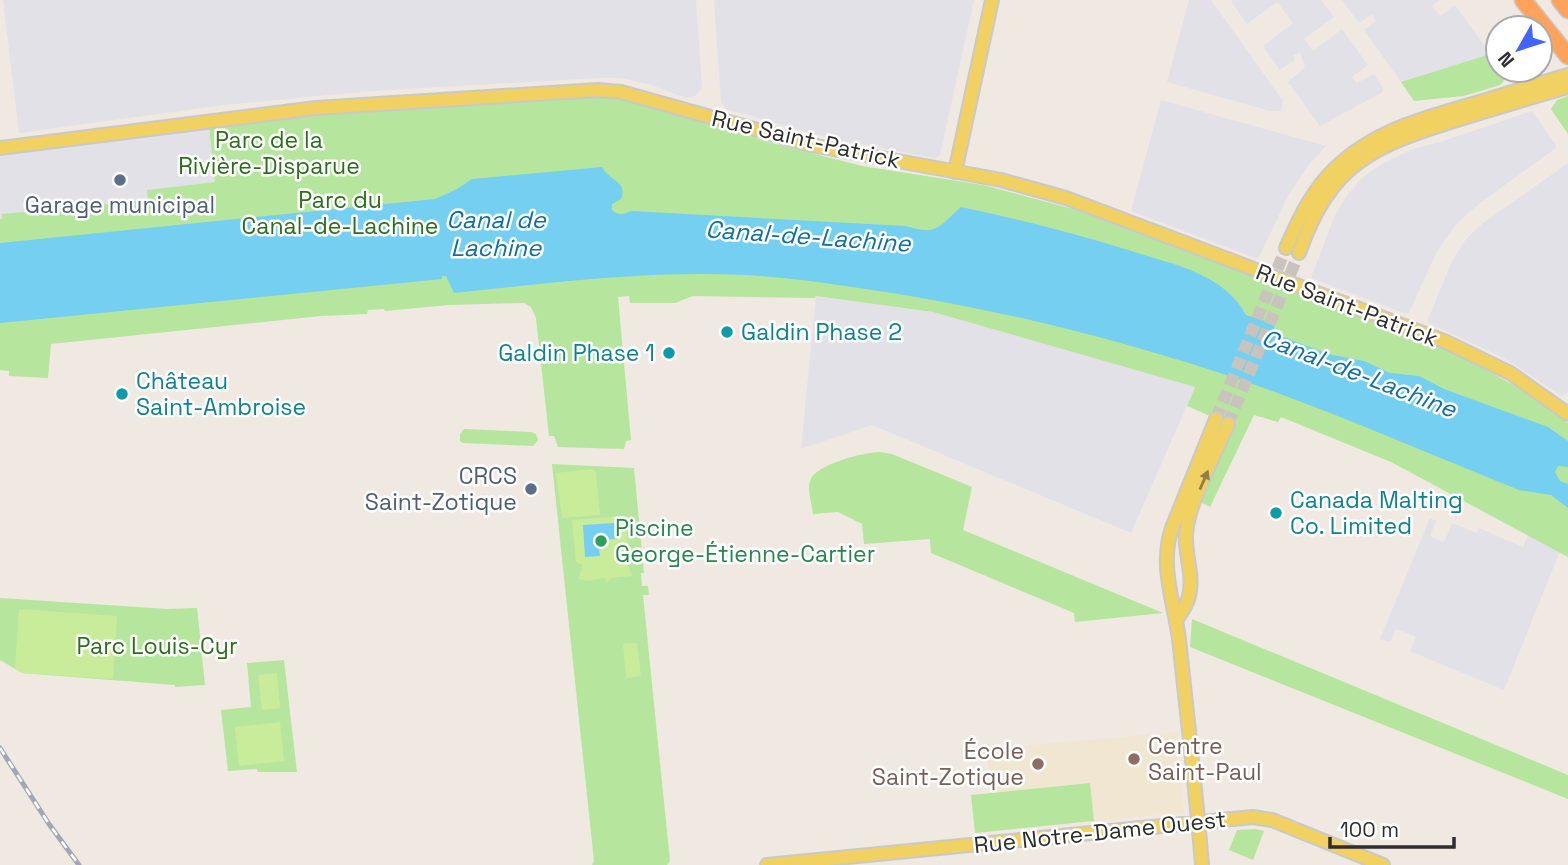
<svg xmlns="http://www.w3.org/2000/svg" width="1568" height="865" viewBox="0 0 1568 865" font-family="'Space Grotesk',sans-serif">
<style>
.industrial{fill:#e3e1e8}
.education{fill:#f0e6d1}
.green{fill:#b6e59e}
.pitch{fill:#c9ec9a}
.water{fill:#75cff0}
.lines{fill:none;stroke-linecap:round;stroke-linejoin:round}
.major-tunnel{stroke:#c8c4bd;stroke-width:12;stroke-dasharray:12 6;stroke-linecap:butt}
.major-casing{stroke:#c9c9c9;stroke-width:16}
.highway-casing{stroke:#c9c9c9;stroke-width:19}
.major{stroke:#f2d163;stroke-width:12}
.highway{stroke:#ffa35c;stroke-width:16}
.rail-casing{stroke:#a3a6b8;stroke-width:5}
.rail{stroke:#fff;stroke-width:2.5;stroke-dasharray:8;stroke-linecap:butt}
.oneway{fill:#908048}
.service-dot{fill:#5c6f8a;stroke:#fff;stroke-width:2.5}
.culture-dot{fill:#0f9aa8;stroke:#fff;stroke-width:2.5}
.leisure-dot{fill:#2e9e5b;stroke:#fff;stroke-width:2.5}
.education-dot{fill:#8d6e63;stroke:#fff;stroke-width:2.5}
.labels{text-anchor:middle;dominant-baseline:central;stroke-width:5;stroke-linejoin:round;paint-order:stroke}
.street-label{font-size:23px;fill:#2e2e2e;stroke:#fff}
.park-label{font-size:23px;fill:#2c6e1b;stroke:#fff}
.service-label{font-size:23px;fill:#4e5e75;stroke:#fff}
.culture-label{font-size:23px;fill:#0d838f;stroke:#fff;text-anchor:start}
.leisure-label{font-size:23px;fill:#27864d;stroke:#fff;text-anchor:start}
.education-label{font-size:23px;fill:#785e54;stroke:#fff;text-anchor:start}
.water-label{font-size:24px;font-style:italic;fill:#0d6fa3;stroke:#fff}
</style>
<rect width="100%" height="100%" fill="#efe9e1"/>
<path class="industrial" d="M3,0H696L702,88L695,96L686,98L651,85L621,78H600L371,91L224,105L19,133Z
M714,0H974L940,155L935,158L832,139L726,109L721,102Z
M1189,0H1211L1283,101L1281,111H1270L1167,82Z
M1233,0H1321L1334,17L1304,39L1313,51L1342,29L1368,65L1352,77L1357,83L1374,74L1383,88V92L1320,126L1288,82L1305,67L1300,52L1293,56L1295,60L1280,70L1263,46L1293,23L1277,2L1247,24L1231,1Z
M1342,0H1440L1432,6L1440,16L1455,5L1489,52L1484,56L1401,82L1364,30L1376,21L1372,14L1359,23Z
M1161,100L1326,146L1308,166L1289,194L1258,259L1131,211Z
M1532,111L1556,145V148L1480,203L1457,223L1437,251L1409,313H1404L1311,278L1334,217L1346,197L1361,179L1380,165L1412,149L1440,142Z
M209,126L215,182L148,190L149,200L3,214L2,219H0V154Z
M1568,163V392L1562,396L1502,357L1429,323L1428,319L1453,259L1466,239L1482,224Z
M816,296L933,312L1195,387L1131,533L872,425L801,449Z
M1430,518L1436,521L1430,536L1444,542L1452,523L1477,533L1479,528L1523,547L1528,535L1560,551L1504,690L1410,651L1416,637L1396,629L1390,642L1380,639Z"/>
<path class="education" d="M1178,732L1184,813L1094,821L1089,783L991,793L987,749Z"/>
<path class="green" d="M1489,52L1497,62L1498,70H1501L1505,78L1503,82L1500,85L1464,96L1414,101L1401,82L1484,56Z
M1568,96V134L1551,109L1557,100Z
M599,97L626,99L768,142L862,166L983,185L1073,209L1454,352L1515,386L1568,423V557L1391,462L1281,417L1278,422L1254,415L1210,507L1200,502L1233,426L1187,406L1195,387L933,312L816,296L815,298L693,296L675,303H630L629,296L618,297L631,440L626,441L624,449L558,447L554,436H549L536,318L531,307L524,303L449,305L385,311L384,309L368,310L367,314L321,316L51,344L48,378L9,376V371L0,370V219H2V214L148,200L147,190L215,182L209,126L327,113Z
M464,429L531,432L536,434L538,440L533,446L463,443L460,441V434Z
M880,452L892,454L972,487L963,530L1163,613L1075,622L1074,613L931,553L930,539L864,544L862,524L838,512L813,514C812,504 807,490 810,481C815,464 865,452 880,452Z
M552,464L634,468L644,573H641L642,586H648L649,595H643L670,861L667,865H592L594,861Z
M0,598L168,609L197,608L205,685L175,687V685L22,673L0,660Z
M1192,619L1568,775V799L1190,647Z
M284,660L297,772H258L257,769L228,771L221,710L251,707L247,663Z
M1090,783L1094,821L975,833L971,795Z
M1256,829L1264,831L1253,860L1229,850L1237,830Z"/>
<path class="pitch" d="M592,469L596,472L600,515L562,518L556,473Z
M624,516L631,564L628,565L632,576L611,578L606,583L605,578L589,581L578,579L583,565L576,562L572,520Z
M19,609L117,616L113,679L22,673L15,668Z
M637,643L641,676L626,678L623,644Z
M277,673L280,708L262,710L258,675Z
M280,722L284,761L239,766L235,727Z"/>
<path class="water" d="M602,167C609,181 628,181 621,199L612,204V210C617,216 625,214 631,211L906,226C938,236 938,227 961,207C1018,219 1073,233 1128,250C1170,264 1223,272 1246,315L1275,324L1273,333L1328,354L1364,361L1390,373L1419,376L1444,389L1548,427L1568,441V467L1558,466L1555,472L1560,481L1568,484V508L1551,495L1519,490C1429,454 1339,414 1247,382C1123,340 996,308 866,289C826,283 786,277 746,275C647,270 551,283 454,293L446,276H442V279L0,323V243L435,199L457,189L472,179Z
M615,523L617,539L598,540L600,556L585,557L583,525Z"/>
<g class="lines">
<path class="major-tunnel" d="M1216,419L1286,248
M1228,424L1299,253"/>
<defs>
<path id="major" d="M0,148L316,108L598,90L621,92L811,145L1001,180L1066,198L1444,341L1510,373L1568,414
M955,172L992,0
M1286,248C1297,223 1308,199 1326,178C1365,133 1420,119 1476,103C1507,94 1537,84 1568,75
M1299,253C1331,162 1373,146 1460,119C1496,108 1532,97 1568,87
M1176,621C1181,613 1187,605 1189,596C1195,573 1182,550 1187,526C1192,497 1216,452 1228,424
M767,865L1253,817L1272,820L1383,865
M1202,865C1196,790 1187,714 1179,639C1174,601 1159,566 1172,528L1216,419"/>
<path id="highway" d="M1523,0L1568,56
M1560,0L1568,10"/>
</defs>
<use href="#major" class="major-casing"/>
<use href="#highway" class="highway-casing"/>
<use href="#major" class="major"/>
<use href="#highway" class="highway"/>
<defs>
<path id="rail" d="M0,748L49,824L79,865"/>
</defs>
<use href="#rail" class="rail-casing"/>
<use href="#rail" class="rail"/>
</g>
<defs><path id="oneway-solid" d="M-6-.8H1V-3.2L6.5 0L1 3.2V.8H-6Z" transform="scale(1.75)"/></defs>
<use class="oneway" href="#oneway-solid" transform="translate(1204 480) rotate(-67)"/>
<g class="service-dot">
<circle cx="120" cy="180" r="7"/>
<circle cx="531" cy="489" r="7"/>
</g>
<g class="culture-dot">
<circle cx="727" cy="332" r="7"/>
<circle cx="669" cy="353" r="7"/>
<circle cx="122" cy="394" r="7"/>
<circle cx="1276" cy="513" r="7"/>
</g>
<circle class="leisure-dot" cx="601" cy="541" r="7"/>
<g class="education-dot">
<circle cx="1134" cy="759" r="7"/>
<circle cx="1038" cy="764" r="7"/>
</g>
<g class="labels">
<g class="street-label">
<text transform="translate(806 139) rotate(13)">Rue Saint-Patrick</text>
<text transform="translate(1347 305) rotate(21)">Rue Saint-Patrick</text>
<text transform="translate(1100 832) rotate(-6)">Rue Notre-Dame Ouest</text>
</g>
<g class="park-label">
<text x="269" y="140">Parc de la<tspan x="269" dy="26">Rivière-Disparue</tspan></text>
<text x="340" y="200">Parc du<tspan x="340" dy="26">Canal-de-Lachine</tspan></text>
<text x="157" y="646">Parc Louis-Cyr</text>
</g>
<g class="service-label">
<text x="120" y="205">Garage municipal</text>
<text x="517" y="476" text-anchor="end">CRCS<tspan x="517" dy="26">Saint-Zotique</tspan></text>
</g>
<g class="culture-label">
<text x="741" y="332">Galdin Phase 2</text>
<text x="655" y="353" text-anchor="end">Galdin Phase 1</text>
<text x="136" y="381">Château<tspan x="136" dy="26">Saint-Ambroise</tspan></text>
<text x="1290" y="500">Canada Malting<tspan x="1290" dy="26">Co. Limited</tspan></text>
</g>
<g class="leisure-label">
<text x="615" y="528">Piscine<tspan x="615" dy="26">George-Étienne-Cartier</tspan></text>
</g>
<g class="education-label">
<text x="1148" y="746">Centre<tspan x="1148" dy="26">Saint-Paul</tspan></text>
<text x="1024" y="751" text-anchor="end">École<tspan x="1024" dy="26">Saint-Zotique</tspan></text>
</g>
<g class="water-label">
<text x="496" y="219">Canal de<tspan x="496" dy="28">Lachine</tspan></text>
<text transform="translate(808 236) rotate(4)">Canal-de-Lachine</text>
<text transform="translate(1359 373) rotate(21)">Canal-de-Lachine</text>
</g>
</g>
<g transform="translate(1519 49) rotate(231)"><circle r="33" fill="#ffffff" stroke="#ababab" stroke-width="2"/>
<path d="M0-5L12 26L0 18L-12 26Z" fill="#4264fb"/>
<text y="-10" font-size="19" font-weight="bold" text-anchor="middle" fill="#2e2e2e">N</text>
</g>
<path d="M1330 837v10h124v-10" fill="none" stroke="#2e2e2e" stroke-width="3.5"/>
<text x="1340" y="837" font-size="21" fill="#2e2e2e" stroke="#ffffff" stroke-width="5" paint-order="stroke">100 m</text>
</svg>
